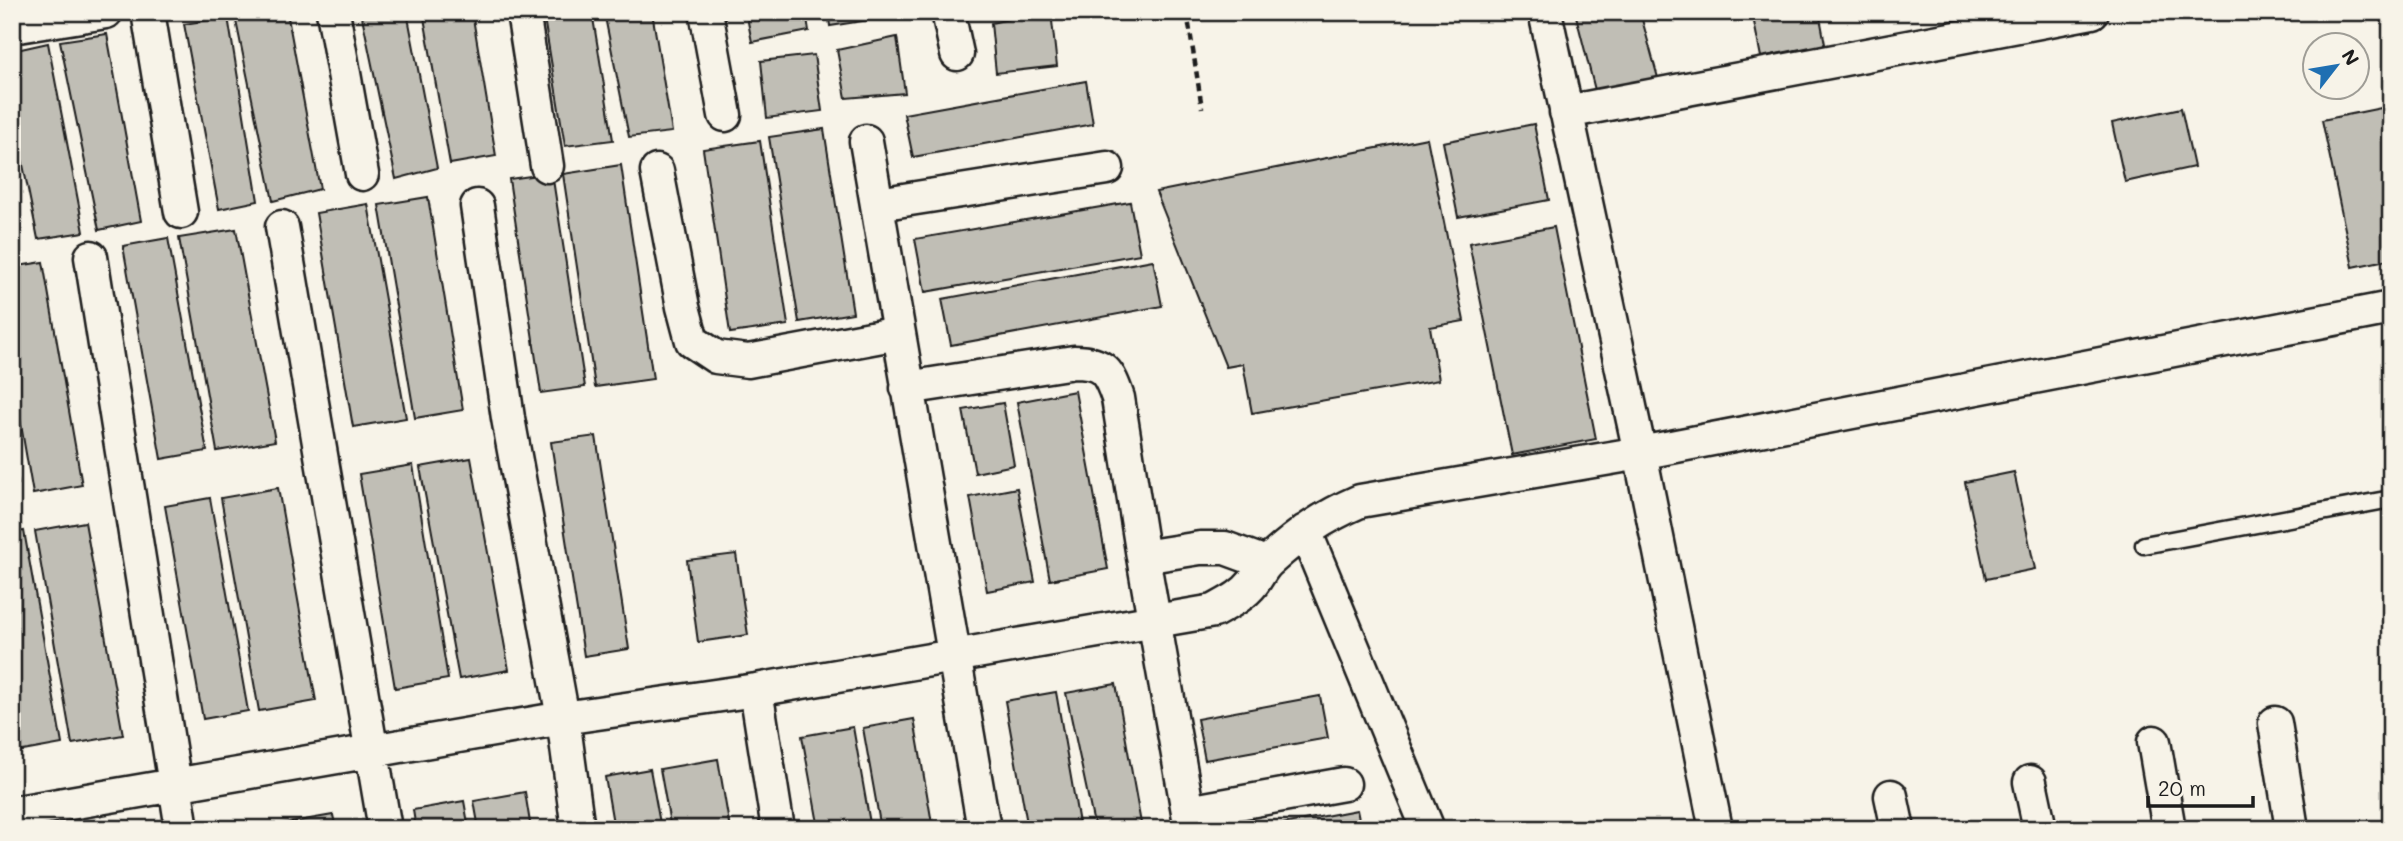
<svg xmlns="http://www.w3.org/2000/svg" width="2403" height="841" viewBox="0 0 2403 841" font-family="Mali,sans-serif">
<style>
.building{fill:#c0beb5;stroke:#1c1c1c;stroke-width:2}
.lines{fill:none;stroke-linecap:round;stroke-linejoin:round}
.service-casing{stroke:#1c1c1c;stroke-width:21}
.minor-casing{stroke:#1c1c1c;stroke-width:37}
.path{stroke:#1c1c1c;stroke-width:4.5;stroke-dasharray:7 5;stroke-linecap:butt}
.service{stroke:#f7f3e8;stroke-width:16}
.minor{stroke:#f7f3e8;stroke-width:32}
</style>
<rect width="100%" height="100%" fill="#f7f3e8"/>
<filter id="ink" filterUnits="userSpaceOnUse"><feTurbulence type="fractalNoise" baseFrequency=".0143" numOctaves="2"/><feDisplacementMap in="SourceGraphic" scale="14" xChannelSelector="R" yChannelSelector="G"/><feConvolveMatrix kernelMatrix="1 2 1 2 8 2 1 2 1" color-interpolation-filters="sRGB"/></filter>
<g filter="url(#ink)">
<path class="building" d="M247,12H287L320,189L273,201L235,16Z
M361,12H407L437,168L396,179Z
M423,12H472L496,156L450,164Z
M543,12H592L613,140L565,146Z
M604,12H652L672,132L629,137Z
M746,12H806L809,31L752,42Z
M828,12H881L882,18L830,26Z
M1041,12H1051L1057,66L996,73L991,23Z
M1575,12H1640L1658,78L1596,94Z
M1752,12H1819L1825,44L1761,57Z
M228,17L258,201L219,209L184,24Z
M107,34L141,221L99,230L60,41Z
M897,37L905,93L846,98L837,50Z
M48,43L84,232L38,239L12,110V51Z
M814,55L822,111L767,118L761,61Z
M1086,81L1093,124L913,157L904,114Z
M2391,106V259L2353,267L2322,120Z
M2181,108L2194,167L2125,182L2112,123Z
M1534,124L1549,200L1458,217L1443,142Z
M824,129L853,313L799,322L769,137Z
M1427,138L1464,321L1430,327L1439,380L1252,413L1243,364L1226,367L1156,192Z
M760,141L788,325L730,333L703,149Z
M621,165L653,379L595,387L563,174Z
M552,173L585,387L541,393L509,179Z
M428,197L463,410L415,418L379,205Z
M1130,202L1140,254L925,292L915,239Z
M368,204L406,418L353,427L316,213Z
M1554,227L1596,439L1512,455L1469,243Z
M236,229L275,441L217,451L179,238Z
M168,238L207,451L161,459L123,246Z
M1153,260L1162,306L951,345L942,299Z
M43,262L82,485L33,494L12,373V267Z
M1075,391L1108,569L1050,580L1017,402Z
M1003,403L1014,465L975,473L963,410Z
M596,436L629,649L584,656L551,442Z
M12,447L18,484L12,485Z
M471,458L509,670L459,679L420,467Z
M413,465L448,679L395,688L359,474Z
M2014,472L2035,569L1986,579L1965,482Z
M278,488L316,701L259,711L221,498Z
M1017,488L1035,582L987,591L970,497Z
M210,498L248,711L203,719L165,506Z
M85,522L123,735L72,744L35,531Z
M24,531L62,744L12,753V533Z
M736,554L748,635L698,642L687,560Z
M1116,684L1142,829H1095L1066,693Z
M1056,692L1080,829H1028L1005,701Z
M1320,696L1328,738L1205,760L1197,719Z
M914,719L933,829H881L863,728Z
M853,727L871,829H819L802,736Z
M718,759L730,829H671L660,769Z
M650,769L661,829H614L605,777Z
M525,792L531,829H479L474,801Z
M464,801L469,829H416L413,810Z
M1357,810L1361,829H1255Z
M333,815L336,829H276L275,825Z"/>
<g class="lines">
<defs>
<path id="service" d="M2144,545L2391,499"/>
<path id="minor" d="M148,12L181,212
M333,12L362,174
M523,12L547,166
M706,12L725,115
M948,12L957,54
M1545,12L1640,453L1716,829
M12,27L106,12
M1566,112L2092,12
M866,141L984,829
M657,171L683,307L692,341L716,357L748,361L898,333
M878,204L1107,168
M477,206L508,418L563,718L578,829
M282,227L385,829
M91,257L182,829
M907,388L1074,362C1104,362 1109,372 1118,398L1143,557L1191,829
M1305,531L1428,829
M1143,557L1200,548H1225L1266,563
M756,690L778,829
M2275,723L2292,829
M2154,742L2169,829
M2030,782L2040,829
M1891,796L1898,829
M1188,812L1344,784
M12,813L563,718L756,690L1214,611C1228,603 1243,596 1253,583C1259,575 1262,567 1269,561C1299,534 1323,517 1360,501L1640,453L2391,308"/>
</defs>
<use href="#service" class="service-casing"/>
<use href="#minor" class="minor-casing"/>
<path class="path" d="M1187,12L1202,108"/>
<use href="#service" class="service"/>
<use href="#minor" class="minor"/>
</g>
</g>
<rect width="2403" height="841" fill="none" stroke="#f7f3e8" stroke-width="42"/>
<rect x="21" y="21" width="2361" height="799" fill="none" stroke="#1c1c1c" stroke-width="2.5" filter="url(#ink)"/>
<g transform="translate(2336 66) rotate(59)"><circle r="33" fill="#f7f3e8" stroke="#9f9d96" stroke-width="2"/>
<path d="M0-5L12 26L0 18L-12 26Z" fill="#1f6fb2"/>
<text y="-10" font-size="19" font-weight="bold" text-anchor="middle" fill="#1c1c1c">N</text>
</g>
<path d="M2148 796v10h105v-10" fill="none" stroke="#1c1c1c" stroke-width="3.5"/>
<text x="2158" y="796" font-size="21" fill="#1c1c1c" stroke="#f7f3e8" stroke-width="5" paint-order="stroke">20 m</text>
</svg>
